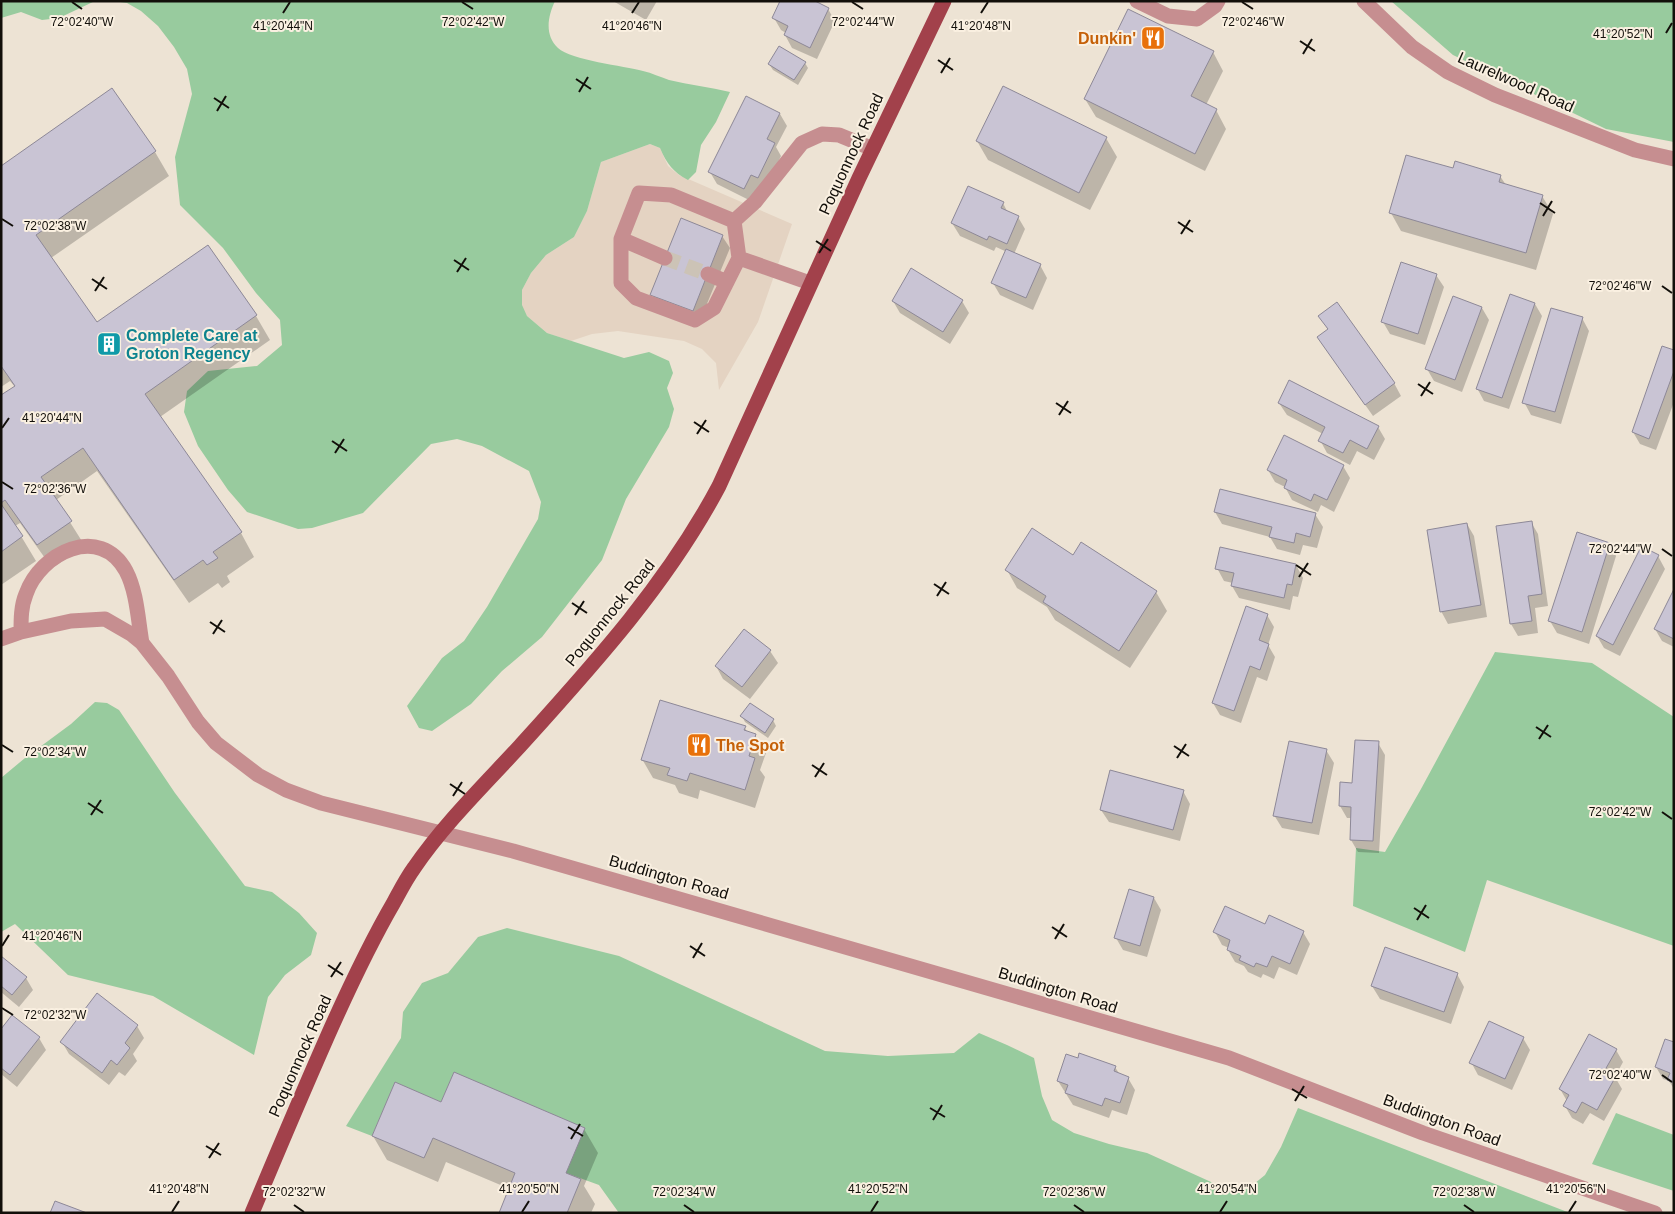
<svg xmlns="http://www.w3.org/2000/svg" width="1675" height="1214" viewBox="0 0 1675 1214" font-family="Arial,sans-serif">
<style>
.commercial{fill:#e4d3c2}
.green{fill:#98cb9e}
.shadow{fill:#0003}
.building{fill:#c9c4d4;stroke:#8d8897}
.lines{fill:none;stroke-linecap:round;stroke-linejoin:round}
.minor-tunnel{stroke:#ccc3b6;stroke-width:15;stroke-dasharray:15 8;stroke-linecap:butt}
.minor{stroke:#c68e90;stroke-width:15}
.major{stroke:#a2414b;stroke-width:15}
.ticks{fill:none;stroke:#120f0a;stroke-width:2}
.labels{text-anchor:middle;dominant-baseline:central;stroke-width:4;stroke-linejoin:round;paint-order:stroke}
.food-label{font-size:16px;font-weight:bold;fill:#c56008;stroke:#faf0e1;text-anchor:end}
.street-label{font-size:16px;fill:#120f0a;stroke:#faf0e1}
.culture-label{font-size:16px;font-weight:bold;fill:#0d838f;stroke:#faf0e1;text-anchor:start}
.ticks-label{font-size:12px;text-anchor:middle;fill:#120f0a;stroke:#faf0e1;stroke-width:4;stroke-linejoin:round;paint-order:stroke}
</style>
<rect width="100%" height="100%" fill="#ede3d4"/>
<path class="commercial" d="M650,144L660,148L668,166L679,175L792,224L758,322L719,390L716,363L702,349L684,341L618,331L592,334L571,341L547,333L527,316L521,305L522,290L531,273L546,255L574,237L587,211L601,162Z"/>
<path class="green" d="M1,1H95L59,18L42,20L21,12L1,18Z
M113,1H555C548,16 544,35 558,48C571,60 624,66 643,71C652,73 660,77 669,80C689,85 710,87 730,92L716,122L701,145L696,172L688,180C673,172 667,164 660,148L650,144L601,162L587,211L574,237L546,255L531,273L522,290V305L527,316L547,333L624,358L649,352L669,361L673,373L667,388L674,409L669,427L626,499L602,560L542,637L502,671L471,704L432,731L419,728L407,706L442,658L464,641L487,607L538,519L541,502L529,471L482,446L457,439L431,444L363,513L312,528L298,529L247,512L228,490L198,446L184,412L187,391L208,371L257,366L282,345L280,320L256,293L223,248L180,205L175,157L192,94L187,69L174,47L158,26L141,11L127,3Z
M1391,1H1674V142L1606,129L1453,55Z
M1495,652L1592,663L1674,717V946L1487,880L1465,952L1353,906L1356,848L1385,852L1421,789Z
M95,702L107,703L119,710L175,793L245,886L272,892L299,913L317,933L311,955L285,975L268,997L254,1055L153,996L68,975L15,924L1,932V778L25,758L71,724Z
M507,928L619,956L825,1051L888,1056L954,1053L979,1033L1007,1045L1034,1058L1042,1096L1052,1120L1074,1133L1109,1144L1147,1153L1231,1191L1249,1188L1265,1175L1281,1147L1298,1108L1570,1213H619L599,1185L566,1173L454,1073L441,1102L395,1083L372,1136L346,1126L401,1038L403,1012L422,983L448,973L478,937Z
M1616,1113L1674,1135V1191L1592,1164Z"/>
<path class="shadow" d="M613,1H657L646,20Z
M828,9L835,21L817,59L792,48L785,35L786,33L781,30L774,18Z
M1213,52L1223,71L1206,105L1216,110L1226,129L1205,171L1096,117L1085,99Z
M805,63L808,68L798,85L773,70L769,64Z
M780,114L787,126L776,147L781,156L765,190L751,201L717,184L710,172Z
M1106,138L1117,157L1090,210L988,160L977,141Z
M155,152L169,176L51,258L97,324L208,246L256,316L270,340L160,417L241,533L254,557L227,576L230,582L222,588L218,583L189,603L97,471L56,500L85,546L52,568L20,523L15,526L36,561L1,585V397L15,387L10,381L1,387V168Z
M1453,170L1500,176L1506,185L1542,196L1553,214L1536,270L1401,231L1391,213Z
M1003,203L1008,213L1018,217L1025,229L1014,254L1040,265L1047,278L1033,310L1000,295L993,283L1007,252L996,247L994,251L960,236L952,223Z
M722,236L730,248L699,323L659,307L652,295Z
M1436,275L1444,287L1425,345L1390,334L1383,322Z
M893,301H962L969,313L950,344L900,313Z
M1535,304L1542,316L1509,409L1484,401L1477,388Z
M1482,308L1489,320L1462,392L1434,381L1427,369Z
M1320,316L1394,383L1401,396L1373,416L1318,338L1328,330Z
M1582,318L1589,331L1561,424L1531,415L1524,402Z
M1674,352V402L1656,450L1640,444L1633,432Z
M1279,403L1378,427L1385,439L1374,460L1357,451L1350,465L1327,453L1320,440L1323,434L1287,415Z
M1343,466L1350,478L1334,512L1321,505L1318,512L1292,500L1285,487L1275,482L1268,470Z
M1215,512L1315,514L1323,527L1317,548L1303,545L1300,555L1277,549L1270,537L1222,524Z
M1531,522L1538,534L1548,606L1535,608L1538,633L1518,636L1511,624Z
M1467,524L1474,536L1487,617L1448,624L1441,611Z
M1082,544L1156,592L1167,611L1130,668L1055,620L1047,607L1017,588L1007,570L1074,557Z
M1609,544L1616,556L1589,644L1557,633L1550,621Z
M1658,556L1665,569L1620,656L1604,648L1597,636Z
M1296,565L1303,578L1298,597L1293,596L1290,610L1239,598L1232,586L1233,583L1224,581L1217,568Z
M1674,592V647L1662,641L1655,629Z
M1267,615L1274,627L1268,645L1275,657L1267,681L1257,677L1241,723L1220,715L1213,703Z
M744,631L770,651L778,663L750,699L723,679L716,666Z
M742,716L773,720L776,726L768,738L745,722Z
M745,728L748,733L755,735L766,753L760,770L765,777L755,808L700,790L698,799L679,793L675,785L653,778L642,759Z
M1378,743L1385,755L1379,853L1358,852L1351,840L1352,818H1347L1340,806Z
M1326,750L1334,763L1319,835L1282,828L1274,815Z
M1183,791L1190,804L1180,841L1109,822L1101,810Z
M1154,898L1161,910L1147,957L1123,950L1116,938Z
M1215,932H1303L1310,944L1297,975L1279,967L1274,979L1263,974L1261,978L1248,972L1244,966L1235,962L1228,950L1229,948L1222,945Z
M1,958L26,978L33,990L19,1007L1,992Z
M1457,974L1464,987L1451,1024L1380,999L1372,986Z
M137,1026L144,1038L133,1054L137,1061L125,1076L119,1072L109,1085L69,1054L62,1042Z
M1,1031L39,1038L46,1050L17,1087L1,1074Z
M1523,1038L1530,1050L1512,1090L1478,1075L1471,1062Z
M1674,1043V1089L1669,1081L1663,1079L1656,1067Z
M1616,1050L1623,1062L1615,1077L1622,1089L1604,1121L1590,1113L1583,1124L1572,1118L1565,1106L1567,1101L1560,1089Z
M1078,1060L1115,1067L1120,1075L1128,1078L1135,1090L1127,1115L1112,1110L1109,1118L1073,1105L1058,1081Z
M442,1103L584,1129L598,1153L584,1186L595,1204L591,1213H500L510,1189L446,1162L438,1182L387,1160L373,1136Z"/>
<path class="building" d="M780,1H815L829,8L810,48L784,35L788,26L772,18Z
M1128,9L1214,51L1191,96L1217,109L1195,154L1084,99Z
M779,46L806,62L794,80L768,64Z
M1003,86L1107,137L1079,193L976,141Z
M112,88L156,151L36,235L97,322L208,245L257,315L145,394L242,532L213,552L218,558L207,565L203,560L174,580L83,448L41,477L72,521L37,545L5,500L1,503V395L15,386L1,366V166Z
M746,96L780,113L767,139L775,143L758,178L751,175L744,189L708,172Z
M1406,155L1453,168L1455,161L1501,175L1499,182L1543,195L1526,253L1389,213Z
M968,186L1004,202L1001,208L1019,216L1007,244L989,236L987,240L951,223Z
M681,218L723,235L693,311L650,295Z
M1006,249L1041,264L1026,298L991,283Z
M1401,262L1437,274L1418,334L1381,322Z
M911,268L963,300L943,332L892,301Z
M1510,294L1535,303L1502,398L1476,389Z
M1453,296L1482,307L1455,380L1425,369Z
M1337,302L1395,383L1365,405L1317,337L1328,329L1318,316Z
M1551,308L1583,317L1555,412L1522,403Z
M1662,346L1674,350V371L1649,439L1632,432Z
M1289,380L1379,426L1367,449L1350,440L1343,453L1318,441L1325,427L1278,403Z
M1284,435L1344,465L1327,500L1314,494L1311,501L1284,488L1287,480L1267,470Z
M1220,489L1316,513L1310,537L1296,533L1294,543L1269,537L1272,527L1214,512Z
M1,504L23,536L1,552Z
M1532,521L1542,594L1528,596L1532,621L1510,624L1496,526Z
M1467,523L1481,605L1440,612L1427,530Z
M1032,528L1073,555L1081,542L1157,591L1119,651L1043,602L1046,596L1005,570Z
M1577,532L1610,543L1582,632L1548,621Z
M1220,547L1296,564L1292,585L1287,584L1284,598L1231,586L1234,573L1215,569Z
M1643,547L1659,555L1613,645L1596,636L1640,549Z
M1674,589V639L1654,629Z
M1246,606L1268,614L1259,640L1269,644L1260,670L1250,666L1234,711L1212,703Z
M744,629L771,650L742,687L715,666Z
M660,700L746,726L744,730L756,734L749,756L755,758L745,790L690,773L687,781L667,775L670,768L641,760Z
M750,703L774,719L765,733L740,716Z
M1355,740L1379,741L1373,841L1350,840L1351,807L1339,806L1340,782L1352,783Z
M1289,741L1327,749L1312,823L1273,816Z
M1110,770L1184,790L1173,830L1100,810Z
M1129,889L1154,897L1140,946L1114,938Z
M1225,906L1265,924L1269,915L1304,931L1290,964L1272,956L1267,967L1256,963L1254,967L1239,960L1241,956L1227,950L1230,940L1213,932Z
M1385,947L1458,973L1444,1012L1371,986Z
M1,956L27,977L12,995L1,986Z
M97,993L138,1025L125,1043L130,1048L117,1065L111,1060L102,1073L60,1042Z
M12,1015L40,1037L10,1075L1,1068V1029Z
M1489,1021L1524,1037L1505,1079L1469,1063Z
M1589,1034L1617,1049L1605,1070L1616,1076L1597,1110L1582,1102L1576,1113L1563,1106L1569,1095L1559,1089Z
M1665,1039L1674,1042V1083L1667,1080L1670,1073L1655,1067Z
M1079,1053L1116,1066L1114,1071L1129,1077L1120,1103L1105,1098L1102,1106L1065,1093L1068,1085L1057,1081L1066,1054L1078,1058Z
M454,1072L585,1128L566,1173L581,1179L567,1213H499L515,1173L433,1138L424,1158L372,1136L395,1082L441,1102Z
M55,1201L87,1213H50Z"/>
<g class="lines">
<path class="minor-tunnel" d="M665,258L708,274"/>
<path class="minor" d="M1137,1L1168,16L1197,19L1215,6L1218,1
M1364,1L1412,47L1448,72L1495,95L1635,150L1674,159
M639,193L671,195L734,221L739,258L714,308L695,320L636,298L621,283V239Z
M734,221L755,202L802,143L822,134L839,135L873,149
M621,239L665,258
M739,258L810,283
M708,274L727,282
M21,632C21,619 21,606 26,594C40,553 100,523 126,571C137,592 138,620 142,643
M1,639L21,632L71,621L105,619L131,634L142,643L168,676L198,722L216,743L258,775L286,790L321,803L513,851L1229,1058L1423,1133L1655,1213"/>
<path class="major" d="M252,1213C277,1153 302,1094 328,1035C348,990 369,945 394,902C400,891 406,879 414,868C444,824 484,785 520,746C594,664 667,584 719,486L859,178L944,1"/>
</g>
<path class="ticks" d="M72,2L82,9M462,2L473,9M852,2L863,9M1242,2L1253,9M283,13L290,2M632,13L639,2M981,13L988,2M1666,33L1672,23M1300,41L1315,51M1303,54L1312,39M938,60L953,70M941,73L950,58M576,79L591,89M579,92L588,77M214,98L229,108M217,111L226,96M1540,203L1555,213M1543,216L1552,201M2,219L13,226M1178,222L1193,232M1181,234L1190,220M816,241L831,251M819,253L828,239M454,260L469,270M457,272L466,258M92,279L107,289M1662,286L1672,293M95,291L104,277M1418,384L1433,394M1421,396L1430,382M1056,403L1071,413M1059,415L1068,401M694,422L709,432M2,428L9,418M697,434L706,420M332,441L347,451M335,453L344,439M2,482L13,489M1662,549L1672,556M1296,565L1311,575M1299,577L1308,563M934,584L949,594M937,596L946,582M572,603L587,613M575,615L584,601M210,622L225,632M213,634L222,620M1536,727L1551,737M1539,739L1548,725M2,745L13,752M1174,746L1189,756M1177,758L1186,744M812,765L827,775M815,777L824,763M450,784L465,794M453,796L462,782M88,803L103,813M1662,812L1672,819M91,815L101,800M1414,908L1429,918M1417,920L1426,905M1052,927L1067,937M1055,939L1064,924M2,946L9,935M690,946L705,956M693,958L702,943M328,965L343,975M331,977L341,962M2,1008L13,1015M1662,1075L1672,1082M1292,1089L1307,1098M1295,1101L1304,1086M930,1108L945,1117M933,1120L942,1105M568,1127L583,1136M571,1139L580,1124M206,1146L221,1155M209,1158L219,1143M294,1205L304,1212M684,1205L694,1212M1074,1205L1084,1212M1464,1205L1474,1212M172,1212L179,1201M522,1212L529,1201M871,1212L878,1201M1220,1212L1227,1201M1569,1212L1576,1201"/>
<defs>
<symbol id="restaurant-square" viewBox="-11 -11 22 22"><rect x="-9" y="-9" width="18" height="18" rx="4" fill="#e8710a" stroke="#faf0e1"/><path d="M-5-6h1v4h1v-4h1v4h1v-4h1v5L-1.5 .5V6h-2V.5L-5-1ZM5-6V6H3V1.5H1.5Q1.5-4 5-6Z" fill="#fff"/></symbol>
<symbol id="building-square" viewBox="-11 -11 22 22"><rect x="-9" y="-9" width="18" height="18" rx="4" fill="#0f9aa8" stroke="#faf0e1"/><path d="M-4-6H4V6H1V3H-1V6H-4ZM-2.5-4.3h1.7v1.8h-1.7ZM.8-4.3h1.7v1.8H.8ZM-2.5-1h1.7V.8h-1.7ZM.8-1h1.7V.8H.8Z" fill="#fff"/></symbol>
</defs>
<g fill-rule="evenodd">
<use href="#restaurant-square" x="1139" y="24" width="28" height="28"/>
<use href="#building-square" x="95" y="330" width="28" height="28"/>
<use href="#restaurant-square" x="685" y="731" width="28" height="28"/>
</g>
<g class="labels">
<g class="food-label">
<text x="1136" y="38">Dunkin'</text>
<text x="716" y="745" text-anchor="start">The Spot</text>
</g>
<g class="street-label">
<text transform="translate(1516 82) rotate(24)">Laurelwood Road</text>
<text transform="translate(851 154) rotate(-65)">Poquonnock Road</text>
<text transform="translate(610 613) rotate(-51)">Poquonnock Road</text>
<text transform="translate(669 877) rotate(16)">Buddington Road</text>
<text transform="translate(1058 990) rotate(17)">Buddington Road</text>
<text transform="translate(300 1056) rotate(-66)">Poquonnock Road</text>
<text transform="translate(1442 1120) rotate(20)">Buddington Road</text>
</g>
<g class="culture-label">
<text x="126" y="335">Complete Care at<tspan x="126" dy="18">Groton Regency</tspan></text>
</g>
</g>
<g class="ticks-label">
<text x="82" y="26">72°02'40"W</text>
<text x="473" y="26">72°02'42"W</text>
<text x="1253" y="26">72°02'46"W</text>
<text x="863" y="26">72°02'44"W</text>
<text x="283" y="30">41°20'44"N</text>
<text x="632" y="30">41°20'46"N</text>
<text x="981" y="30">41°20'48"N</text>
<text x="1623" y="38">41°20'52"N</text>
<text x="55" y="230">72°02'38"W</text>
<text x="1620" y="290">72°02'46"W</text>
<text x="52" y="422">41°20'44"N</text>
<text x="55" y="493">72°02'36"W</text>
<text x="1620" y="553">72°02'44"W</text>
<text x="55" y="756">72°02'34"W</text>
<text x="1620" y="816">72°02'42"W</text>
<text x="52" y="940">41°20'46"N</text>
<text x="55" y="1019">72°02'32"W</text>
<text x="1620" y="1079">72°02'40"W</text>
<text x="179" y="1193">41°20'48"N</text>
<text x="529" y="1193">41°20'50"N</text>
<text x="878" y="1193">41°20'52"N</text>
<text x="1227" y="1193">41°20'54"N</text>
<text x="1576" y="1193">41°20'56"N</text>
<text x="294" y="1196">72°02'32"W</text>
<text x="684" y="1196">72°02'34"W</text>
<text x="1074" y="1196">72°02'36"W</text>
<text x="1464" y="1196">72°02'38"W</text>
</g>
<rect width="1675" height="1214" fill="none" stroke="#120f0a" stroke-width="5"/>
</svg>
